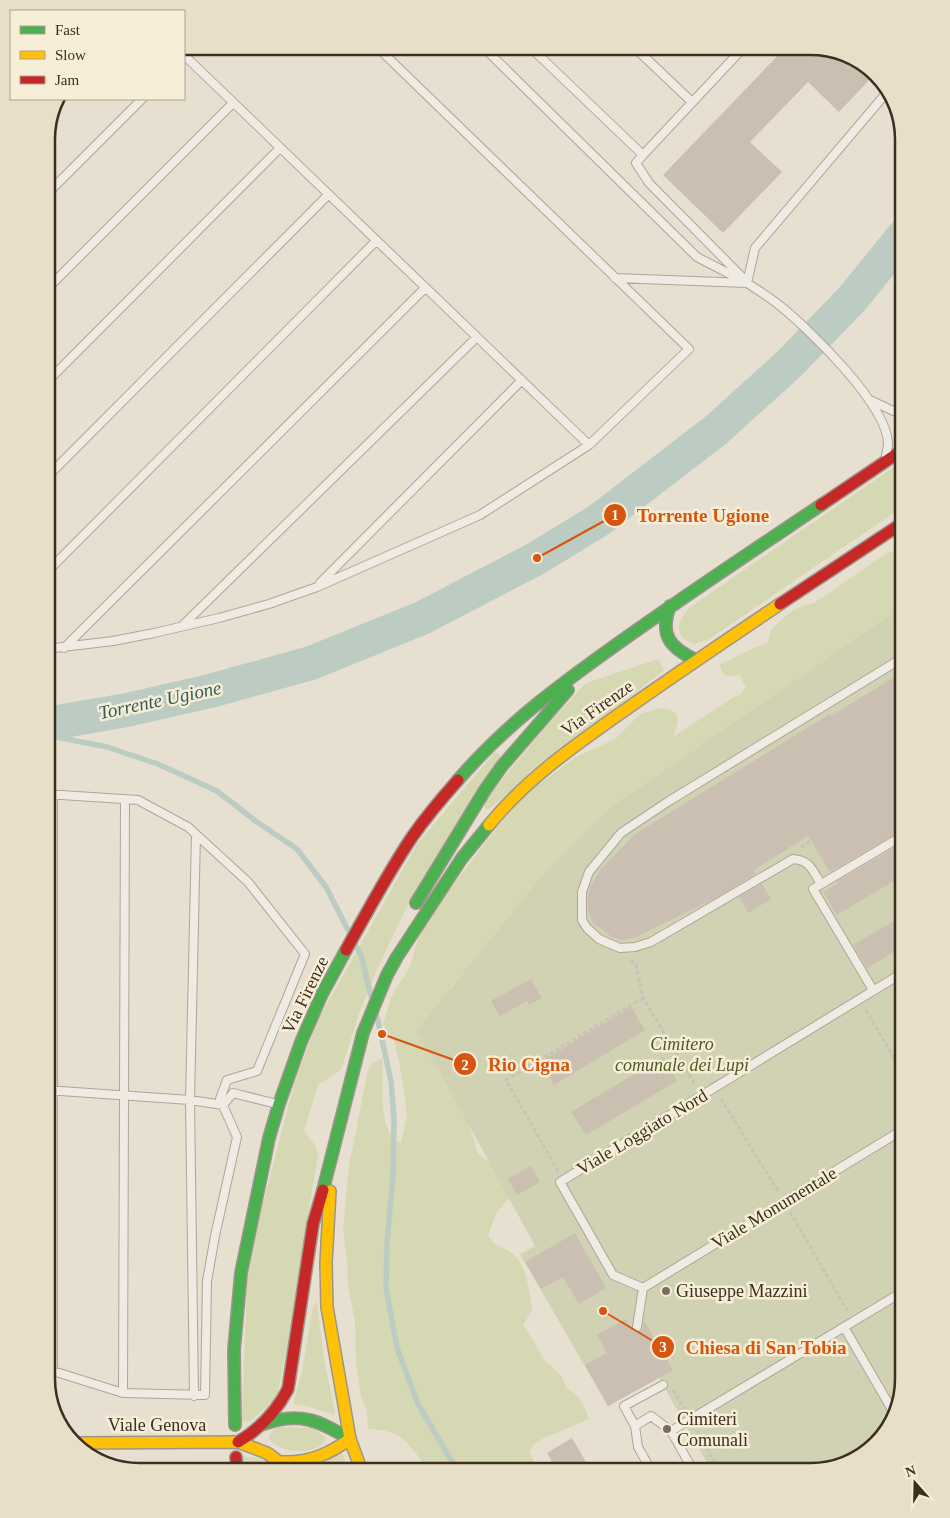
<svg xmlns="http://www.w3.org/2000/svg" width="950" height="1518" viewBox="0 0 950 1518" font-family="'Times New Roman',serif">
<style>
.green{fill:#d6d7b3}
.cemetery{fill:#d1d1b3}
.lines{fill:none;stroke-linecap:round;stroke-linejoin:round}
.stream{stroke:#bcccc2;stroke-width:5.5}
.river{stroke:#bcccc2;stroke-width:34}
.building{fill:#cbbfb2}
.lane-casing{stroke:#ada599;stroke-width:10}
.fast-casing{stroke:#9c958a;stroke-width:14}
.slow-casing{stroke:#9c958a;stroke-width:14}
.jam-casing{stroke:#9c958a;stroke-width:14}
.path{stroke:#c8c2b9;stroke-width:3;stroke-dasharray:4 2.5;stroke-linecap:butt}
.lane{stroke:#efebe3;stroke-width:8}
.fast{stroke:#4caf50;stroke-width:11}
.slow{stroke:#ffc107;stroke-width:11}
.jam{stroke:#c62828;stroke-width:11}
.poi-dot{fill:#786c5e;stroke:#f7eed8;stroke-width:2}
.labels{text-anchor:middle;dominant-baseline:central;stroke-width:5;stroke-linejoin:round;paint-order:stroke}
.street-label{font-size:18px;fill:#3d2e20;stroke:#f7eed8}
.park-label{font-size:18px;font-style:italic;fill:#4d5a26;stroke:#f7eed8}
.poi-label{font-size:18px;fill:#3d2e20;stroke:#f7eed8;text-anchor:start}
.water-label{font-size:19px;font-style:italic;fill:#2f5d5a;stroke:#f7eed8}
.rim{fill:none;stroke:#3d2e20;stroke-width:2.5}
.leader{fill:none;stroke:#d7550e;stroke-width:2}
.callout-dot{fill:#d7550e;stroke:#f7eed8;stroke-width:2}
.mark-label{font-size:15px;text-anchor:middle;font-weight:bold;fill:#fff}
.callout-label{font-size:19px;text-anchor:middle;font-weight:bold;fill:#d7550e;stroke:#f7eed8;stroke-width:5;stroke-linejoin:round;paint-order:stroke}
</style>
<rect width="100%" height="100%" fill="#e7e0d1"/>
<path class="green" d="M904,460V506L706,641L693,644C673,634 677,623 689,608Z
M904,548V615L452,985L449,993L464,1109L478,1154L491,1163L511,1192L508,1199L496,1213L488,1236C495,1247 504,1246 513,1254C528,1267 528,1291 533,1309L523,1325L535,1343L544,1360L561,1375L566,1387L578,1396L584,1406L589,1419L542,1439L534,1444L529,1453L541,1472H430C410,1446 403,1429 368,1429L367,1411L361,1397L356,1364L355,1321L348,1287L347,1261L343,1228L349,1166L368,1070L373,1062L382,1058C385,1084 375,1129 401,1143L407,1114L401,1072L395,1044L383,1024L392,995L409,969L418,939L429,916L520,798L576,757L615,739L640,714L661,708L671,710L676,713L678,721L674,736L734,697L740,695L746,687L739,675C727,678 722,677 720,664L730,660L742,653L767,643L772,629L788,614L799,607L814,603L887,553Z
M658,659L664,670L488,810L485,808V800L549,723L586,683Z
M495,752L501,756L415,890L377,969L360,1011L341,1070L318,1085L304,1131L315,1145L318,1154L286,1353L278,1392L274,1400L250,1422L249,1421L242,1422L247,1280L262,1207L295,1081L317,1022L417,844Z
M315,1303H317L324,1359L335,1413L334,1415L311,1407L293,1404L302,1371L313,1307Z
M280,1427L313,1428L326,1438C321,1457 275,1454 269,1437L273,1430Z
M342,1453L349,1472L309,1470Z
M242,1456L266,1459L284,1472H244Z"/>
<path class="cemetery" d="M904,606V1379L888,1430L852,1462L811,1472H712L659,1378L608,1406L520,1254L535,1246L417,1030L549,868L609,809Z"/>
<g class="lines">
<path class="stream" d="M46,735L107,747L158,764L217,791L257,822L297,849L326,887L349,932
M355,945L361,955L371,996
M377,1017L391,1081L394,1118L393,1175L387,1242L386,1288L397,1348L418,1404L458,1472"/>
<path class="river" d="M46,724L127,710L210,691L311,663L422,618L537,558L599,520L716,430L788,365L852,299L904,235"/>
</g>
<path class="building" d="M787,46H817L863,62L874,75L839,112L808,82L750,142L782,172L723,233L663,175Z
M904,671V779L895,785L904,800V829L830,872L808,836L754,870L756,874L714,899L636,937L624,940L612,937L593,923L588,910V894L590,887L600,870L634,835L648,826L830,714L831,716Z
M904,842V875L837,915L823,892L837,884L836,882Z
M762,884L771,899L748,913L739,897Z
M904,915V946L867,968L853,945Z
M531,979L542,998L529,1005L527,1001L500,1016L491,1001Z
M631,1007L645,1030L554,1085L540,1062Z
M663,1057L677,1081L586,1135L571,1112Z
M531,1166L540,1182L517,1195L508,1179Z
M575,1233L606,1288L579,1304L563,1277L541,1289L525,1262Z
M626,1319L633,1331L637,1333L642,1330L644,1320L673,1370L608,1406L585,1365L607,1353L597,1335Z
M572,1438L592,1472H558L547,1453Z"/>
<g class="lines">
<defs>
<path id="lane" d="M482,46L697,257L747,283L615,278
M529,46L643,155L745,46
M633,46L692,102
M184,55L589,445
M643,155L636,163L649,183L743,278
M46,195L142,99
M46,290L233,103
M46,383L280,148
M870,400L904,416
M886,456C886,452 888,448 888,445C889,406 808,328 779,305C769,297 758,290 747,283L755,248L888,91
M46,478L328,195
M46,573L376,241
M320,583L522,380
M182,626L477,337
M64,648L425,288
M46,649L113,641L154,633L219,618L269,604L317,587L480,515L589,445L689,349L376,46
M53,794V1371
M821,884C812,870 810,860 793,859L651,942L635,947L620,948L599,939L587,928L582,920V892L589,872L621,833L669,801L904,657
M873,990L813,889L904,835
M46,1090L190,1100L223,1105L233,1093L277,1104
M643,1288L904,1129
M637,1327L643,1288L613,1275L560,1182L904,972
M844,1327L894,1413
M46,1371H53L123,1393L205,1395L207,1281L215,1236L237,1137L220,1099L227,1080L257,1071L305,954L248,882L188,827L138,800L46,794
M123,1393L125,799
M194,1396L190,1100L196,835
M635,1426L624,1406L663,1385
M671,1431L904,1291
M652,1472L638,1447L635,1426L651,1416L671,1431L694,1472"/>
<path id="fast" d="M670,606C659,635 670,648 696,660
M458,780C506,724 561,684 620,642C686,595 754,550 821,505
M416,903L485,790L502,766L568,690
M323,1190L363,1033L387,975L397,957L462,858L489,825
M264,1424C300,1411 319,1421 350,1439
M235,1425L234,1350L241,1273L269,1138L279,1104L301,1042L322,994L346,950"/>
<path id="slow" d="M489,825C527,778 577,744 625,710C676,674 728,639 780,604
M330,1191L326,1263L327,1307L350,1439L362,1472
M76,1443L238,1442L267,1453L293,1472
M282,1462C309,1463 329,1454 350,1439"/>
<path id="jam" d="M821,505L904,449
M780,604L904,522
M346,950C367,912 388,873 412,837C426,817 442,798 458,780
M238,1442C260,1429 276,1412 288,1389L313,1224L323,1190
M236,1457L237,1472"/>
</defs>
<use href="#lane" class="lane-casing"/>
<use href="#fast" class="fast-casing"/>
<use href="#slow" class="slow-casing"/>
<use href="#jam" class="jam-casing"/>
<path class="path" d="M833,715L884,797
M676,812L723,887
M801,847L904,785
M631,960L636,965L643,998L696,1086
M866,1010L904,1075
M721,1099L778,1191
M558,1171L506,1080L643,998
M790,1212L847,1310
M644,1338L664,1374
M673,1390L685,1410
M697,1431L720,1472"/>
<use href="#lane" class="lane"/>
<use href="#fast" class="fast"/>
<use href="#slow" class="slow"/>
<use href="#jam" class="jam"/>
</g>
<g class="poi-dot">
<circle cx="666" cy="1291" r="5"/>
<circle cx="667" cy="1429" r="5"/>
</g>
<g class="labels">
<g class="street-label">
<text transform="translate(597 708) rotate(-35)">Via Firenze</text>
<text transform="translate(305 995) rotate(-64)">Via Firenze</text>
<text transform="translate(642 1132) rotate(-31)">Viale Loggiato Nord</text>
<text transform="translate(774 1208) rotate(-31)">Viale Monumentale</text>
<text x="157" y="1425">Viale Genova</text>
</g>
<g class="park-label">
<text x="682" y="1044">Cimitero<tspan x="682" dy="21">comunale dei Lupi</tspan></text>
</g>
<g class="poi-label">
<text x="676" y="1291">Giuseppe Mazzini</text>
<text x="677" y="1419">Cimiteri<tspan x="677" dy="21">Comunali</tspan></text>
</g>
<g class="water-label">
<text transform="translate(160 700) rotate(-12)">Torrente Ugione</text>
</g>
</g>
<path d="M0 0H950V1518H0ZM139 55H811A84 84 0 0 1 895 139V1379A84 84 0 0 1 811 1463H139A84 84 0 0 1 55 1379V139A84 84 0 0 1 139 55Z" fill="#e8dfc9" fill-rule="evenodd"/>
<path class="rim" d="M139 55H811A84 84 0 0 1 895 139V1379A84 84 0 0 1 811 1463H139A84 84 0 0 1 55 1379V139A84 84 0 0 1 139 55Z"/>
<path class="leader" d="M537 558L615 515M382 1034L465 1064M603 1311L663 1347"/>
<g class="callout-dot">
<circle cx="537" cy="558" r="5"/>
<circle cx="382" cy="1034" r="5"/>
<circle cx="603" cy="1311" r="5"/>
<circle cx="615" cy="515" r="12"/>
<circle cx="465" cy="1064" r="12"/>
<circle cx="663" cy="1347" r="12"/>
</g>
<g class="mark-label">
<text x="615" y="520">1</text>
<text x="465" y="1070">2</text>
<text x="663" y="1352">3</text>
</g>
<g class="callout-label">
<text x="703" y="522">Torrente Ugione</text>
<text x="529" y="1071">Rio Cigna</text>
<text x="766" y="1354">Chiesa di San Tobia</text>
</g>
<rect x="10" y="10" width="175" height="90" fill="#f7eed8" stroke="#ada18e"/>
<rect x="20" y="26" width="25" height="8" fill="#4caf50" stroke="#ada18e"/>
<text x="55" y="35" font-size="15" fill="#3d2e20">Fast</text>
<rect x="20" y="51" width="25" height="8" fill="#ffc107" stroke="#ada18e"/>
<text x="55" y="60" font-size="15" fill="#3d2e20">Slow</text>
<rect x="20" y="76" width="25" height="8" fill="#c62828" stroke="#ada18e"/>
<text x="55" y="85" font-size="15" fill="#3d2e20">Jam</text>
<g transform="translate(915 1483) rotate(340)" stroke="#f7eed8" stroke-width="4" paint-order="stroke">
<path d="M0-4L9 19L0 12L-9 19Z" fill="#3d2e20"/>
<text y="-8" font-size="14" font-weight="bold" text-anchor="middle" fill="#3d2e20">N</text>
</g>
</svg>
